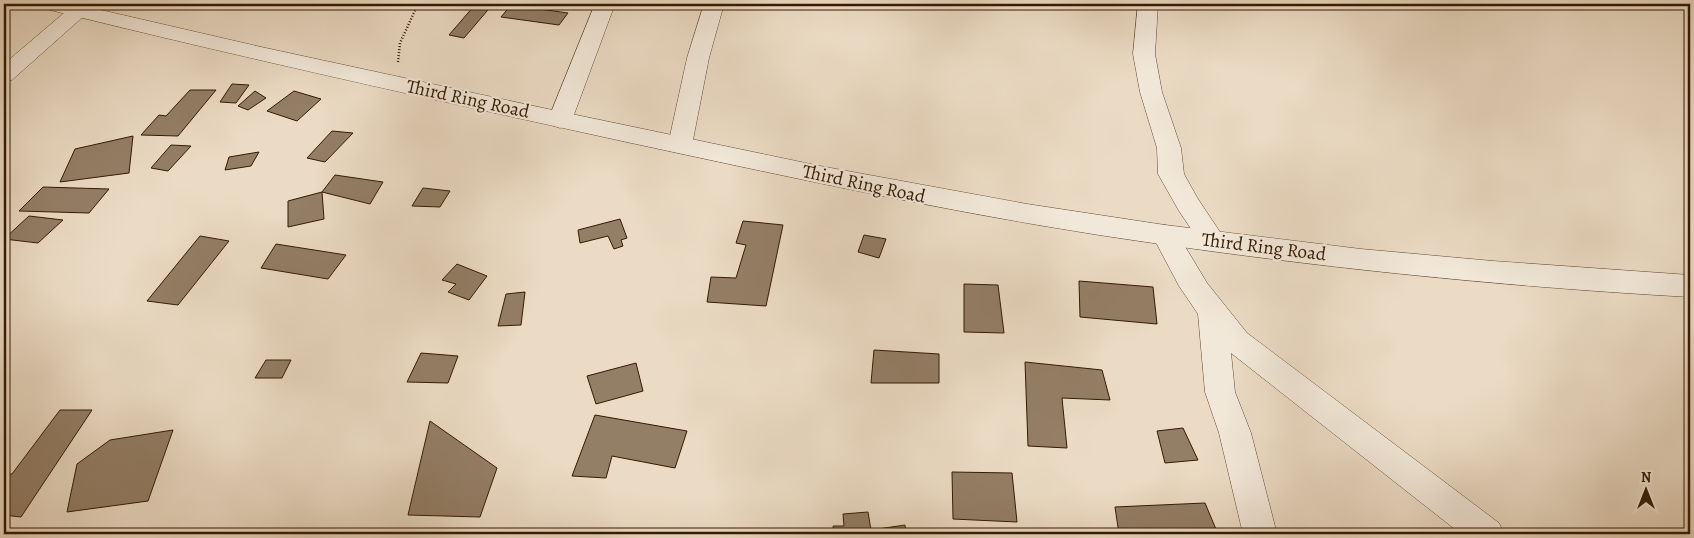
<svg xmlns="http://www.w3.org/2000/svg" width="1694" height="538" viewBox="0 0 1694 538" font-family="Alegreya,serif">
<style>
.building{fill:#937e66;stroke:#341a00}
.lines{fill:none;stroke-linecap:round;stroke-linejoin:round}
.minor-casing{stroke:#624a31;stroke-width:1}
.tertiary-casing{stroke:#624a31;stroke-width:1}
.path{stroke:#341a00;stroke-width:2.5;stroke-dasharray:1 2;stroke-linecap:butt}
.minor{fill:#f2e8d9;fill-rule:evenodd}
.tertiary{fill:#f2e8d9;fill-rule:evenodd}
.labels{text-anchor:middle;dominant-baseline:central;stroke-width:4.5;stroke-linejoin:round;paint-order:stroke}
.street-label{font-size:19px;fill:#341a00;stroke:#f2e8d9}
</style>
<rect width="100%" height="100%" fill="#ebdbc4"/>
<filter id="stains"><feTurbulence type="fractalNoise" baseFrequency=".004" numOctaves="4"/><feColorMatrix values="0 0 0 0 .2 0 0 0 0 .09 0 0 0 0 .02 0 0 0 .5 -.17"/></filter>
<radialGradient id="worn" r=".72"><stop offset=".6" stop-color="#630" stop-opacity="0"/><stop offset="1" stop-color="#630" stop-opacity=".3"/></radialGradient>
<path class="building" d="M457,4H493L464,38L449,35L474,6Z
M511,5L568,13L559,25L501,17Z
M232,84L249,85L236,103L220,102Z
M190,90H216L178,136L141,135L159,115L166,116Z
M255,91L266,98L248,110L238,106Z
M294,91L321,99L297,121L267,111Z
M332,131L353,133L325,162L307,158Z
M133,136L129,173L60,182L75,149Z
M171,145L191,146L168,171L151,168Z
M259,152L251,166L225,170L229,157Z
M335,175L383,182L370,204L322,192Z
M43,187L109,189L89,213L19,211Z
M423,188L450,191L440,207L412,206Z
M322,192L324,219L288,227V201Z
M29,216L63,220L38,243L4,239Z
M620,219L627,238L621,240L623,246L614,249L608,236L580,243L578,230Z
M743,221L783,225L766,306L707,302L711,277L736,278L746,245L736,243Z
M864,235L886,239L879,258L858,252Z
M200,236L229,241L178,305L147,301Z
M276,244L346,255L328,279L261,268Z
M457,264L487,276L469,300L448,292L456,284L442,280Z
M1079,281L1153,287L1157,324L1080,317Z
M964,284L998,285L1004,333L964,332Z
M525,292L521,325L498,326L506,294Z
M874,350L939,354V383H871Z
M421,353L458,356L448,383L407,382Z
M266,360H291L282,378H255Z
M1025,362L1102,370L1110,400L1062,398L1067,448L1028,446Z
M636,363L643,391L596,404L587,376Z
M60,410H92L21,517L4,515V474H12Z
M595,415L687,431L675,468L612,456L606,478L572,476Z
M430,421L497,468L480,517L408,515Z
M1183,428L1198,460L1165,463L1157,431Z
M173,430L148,501L67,512L77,464L110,440Z
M952,472L1012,473L1017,522L953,519Z
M1205,503L1218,534H1119L1115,507Z
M868,512L871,530L905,525L906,534H834L833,526H844L843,514Z"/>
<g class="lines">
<defs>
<path id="minor" d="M595,4H615L572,120L568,125L560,128L552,125L548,120Z
M704,4H724L709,58L692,145L689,151L680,153L671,151L668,145L687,58Z
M1138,4H1158L1155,54L1162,92L1181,148L1184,174L1198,199L1226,241L1222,248L1213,251L1204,248L1179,211L1158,174L1157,148L1140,92L1133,54Z
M78,5L85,7L88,11L85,15L12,80L4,82V64L71,7Z
M1165,225L1174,228L1207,283L1247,333L1499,523L1504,534H1461L1231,353L1235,392L1251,433L1277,534H1243L1219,433L1205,392L1198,314L1179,286L1152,235L1156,228Z"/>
<path id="tertiary" d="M40,4H75L261,47L543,108L820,166L1027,204L1165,225L1361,249L1493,261L1690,275V297C1492,286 1295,265 1099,235C939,210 780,175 622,141C431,99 240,57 50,10L43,8Z"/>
</defs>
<use href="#minor" class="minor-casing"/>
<use href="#tertiary" class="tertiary-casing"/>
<path class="path" d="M398,62L400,43L418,4"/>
<use href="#minor" class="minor"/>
<use href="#tertiary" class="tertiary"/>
</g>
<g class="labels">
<g class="street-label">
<text transform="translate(468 99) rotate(12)">Third Ring Road</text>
<text transform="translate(864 184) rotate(12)">Third Ring Road</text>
<text transform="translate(1264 247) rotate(7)">Third Ring Road</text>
</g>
</g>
<rect width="1694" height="538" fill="none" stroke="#ebdbc4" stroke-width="20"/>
<rect x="5" y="5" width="1684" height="528" fill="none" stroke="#341a00" stroke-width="2.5"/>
<rect x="10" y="10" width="1674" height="518" fill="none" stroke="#341a00"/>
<g transform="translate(1646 490)" stroke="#f2e8d9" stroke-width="4" paint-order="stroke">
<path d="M0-4L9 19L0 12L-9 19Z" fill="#341a00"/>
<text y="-8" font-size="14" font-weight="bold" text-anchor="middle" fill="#341a00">N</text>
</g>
<rect width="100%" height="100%" filter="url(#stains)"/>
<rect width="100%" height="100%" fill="url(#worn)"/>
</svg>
